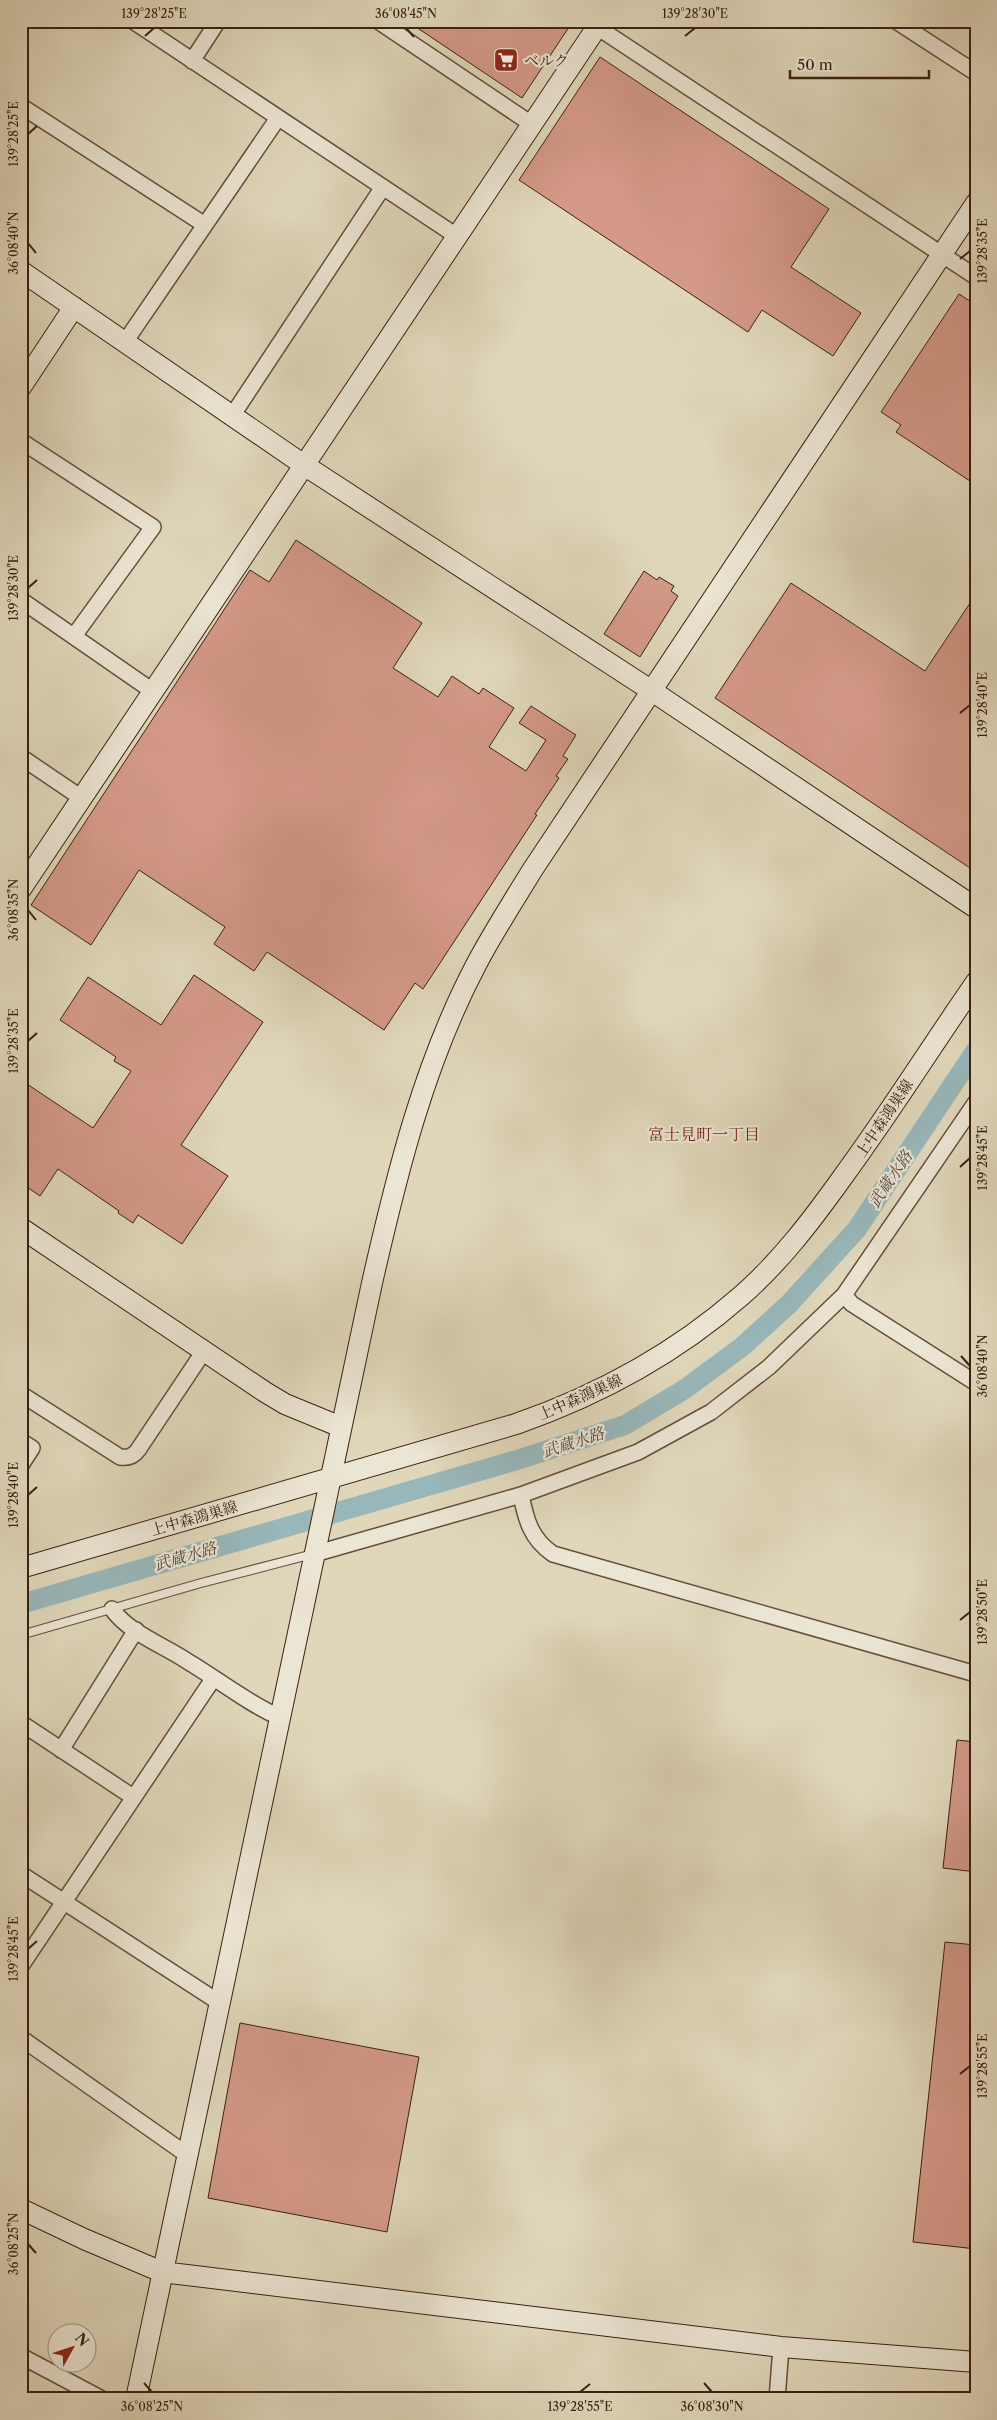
<svg xmlns="http://www.w3.org/2000/svg" width="997" height="2420" viewBox="0 0 997 2420" font-family="'Libre Caslon Text','Noto Serif JP',serif">
<style>
.lines{fill:none;stroke-linecap:round;stroke-linejoin:round}
.canal{stroke:#98b7ba;stroke-width:20}
.building{fill:#d49988;stroke:#3a2012}
.lane-casing{stroke:#644e3c;stroke-width:10}
.street-casing{stroke:#644e3c;stroke-width:18}
.secondary-casing{stroke:#3a2012;stroke-width:22}
.lane{stroke:#ebe5d3;stroke-width:8}
.street{stroke:#ebe5d3;stroke-width:15}
.secondary{stroke:#ebe5d3;stroke-width:20}
.ticks{fill:none;stroke:#3a2012;stroke-width:2}
.labels{text-anchor:middle;dominant-baseline:central;stroke-width:4.5;stroke-linejoin:round;paint-order:stroke}
.poi-label{font-size:15px;fill:#3a2012;stroke:#ebe5d3;text-anchor:start}
.street-label{font-size:15px;fill:#3a2012;stroke:#ebe5d3}
.neighbourhood-label{font-size:16px;fill:#7a1f14;stroke:#ebe5d3}
.water-label{font-size:16px;font-style:italic;fill:#564d44;stroke:#ebe5d3}
.neatline{fill:none;stroke:#3a2012;stroke-width:2}
.ticks-label{font-size:12px;text-anchor:middle;fill:#3a2012}
</style>
<rect width="100%" height="100%" fill="#e0d7bb"/>
<filter id="stains"><feTurbulence type="fractalNoise" baseFrequency=".004" numOctaves="4"/><feColorMatrix values="0 0 0 0 .2 0 0 0 0 .09 0 0 0 0 .02 0 0 0 .5 -.17"/></filter>
<radialGradient id="worn" r=".72"><stop offset=".6" stop-color="#630" stop-opacity="0"/><stop offset="1" stop-color="#630" stop-opacity=".3"/></radialGradient>
<g class="lines">
<path class="canal" d="M21,1604L517,1460L625,1425L685,1389L743,1346L789,1304L857,1229L976,1050"/>
</g>
<path class="building" d="M407,21H573L522,98Z
M600,57L829,209L791,267L861,313L833,356L762,310L748,332L519,180Z
M959,294L976,305V485L896,432L901,425L881,412Z
M296,540L422,623L393,668L438,697L452,676L479,694L483,688L514,708L489,747L526,771L546,740L519,723L531,706L576,735L563,756L568,759L556,776L559,778L535,814L537,815L423,989L415,983L384,1030L267,952L254,971L214,944L225,927L139,870L91,945L31,905L250,570L269,582Z
M644,571L657,580L659,577L674,586L671,591L678,596L640,657L604,634Z
M791,583L925,671L976,594V872L715,698Z
M194,975L263,1022L181,1145L228,1176L182,1244L138,1215L133,1223L118,1213L119,1211L58,1169L40,1196L21,1183V1080L93,1128L131,1071L114,1061L116,1057L60,1020L88,977L161,1025Z
M957,1740L976,1742V1872L943,1868Z
M945,1942L976,1945V2249L913,2242Z
M240,2023L419,2057L387,2232L208,2198Z"/>
<g class="lines">
<defs>
<path id="lane" d="M21,1635L201,1583L313,1554"/>
<path id="street" d="M133,21L458,237
M378,21L533,125
M896,21L976,73
M597,27L976,277
M192,61L218,21
M21,106L205,225
M125,342L278,118
M232,416L383,187
M21,441L153,527L74,636
M21,600L154,692
M21,757L83,799
M844,1295L852,1304L976,1383
M21,1394L120,1457C127,1458 133,1457 138,1450L204,1351
M21,1441L32,1448L21,1465
M521,1495C526,1520 531,1539 553,1554L976,1674
M314,1554L521,1495L638,1452L711,1412L769,1367L844,1295L976,1102
M112,1609C129,1633 163,1645 187,1661C219,1680 247,1703 281,1718
M21,1723L133,1797
M61,1750L136,1630
M21,1874L220,2003
M21,1966L213,1679
M21,2038L186,2154
M21,2356L102,2399
M777,2399L781,2347"/>
<path id="secondary" d="M21,271L304,465L652,691L976,908
M21,387L74,307
M21,889L601,21
M21,1228L265,1392L285,1404L341,1427
M21,1568L516,1424C599,1395 676,1353 741,1296C780,1262 812,1220 842,1178C889,1114 931,1047 976,982
M21,2209L84,2239L162,2272L781,2347L976,2362
M136,2399L372,1283C397,1173 424,1063 477,963C494,931 514,900 533,869L976,203"/>
</defs>
<use href="#lane" class="lane-casing"/>
<use href="#street" class="street-casing"/>
<use href="#secondary" class="secondary-casing"/>
<use href="#lane" class="lane"/>
<use href="#street" class="street"/>
<use href="#secondary" class="secondary"/>
</g>
<path class="ticks" d="M406,28L414,37M145,36L154,28M685,36L695,28M28,134L37,126M28,243L36,253M960,259L970,251M28,588L37,580M960,713L970,705M28,910L36,920M28,1041L37,1033M960,1167L970,1158M961,1356L970,1366M28,1495L37,1487M960,1620L970,1612M28,1949L37,1941M960,2074L970,2066M28,2244L36,2253M144,2383L152,2392M704,2383L712,2392M580,2392L590,2384"/>
<defs>
<symbol id="supermarket-square" viewBox="-11 -11 22 22"><rect x="-9" y="-9" width="18" height="18" rx="4" fill="#8f2418" stroke="#ebe5d3"/><path d="M-6-5.5h2.5l.6 2H6L4.5 2H-2.5L-4.4-4H-6ZM-1.5 3.2a1.3 1.3 0 1 0 .1 0ZM3 3.2a1.3 1.3 0 1 0 .1 0Z" fill="#fff"/></symbol>
</defs>
<g fill-rule="evenodd">
<use href="#supermarket-square" x="492" y="46" width="28" height="28"/>
</g>
<g class="labels">
<g class="poi-label">
<text x="524" y="60">ベルク</text>
</g>
<g class="street-label">
<text transform="translate(884 1118) rotate(-56)">上中森鴻巣線</text>
<text transform="translate(580 1397) rotate(-24)">上中森鴻巣線</text>
<text transform="translate(194 1518) rotate(-16)">上中森鴻巣線</text>
</g>
<g class="neighbourhood-label">
<text x="704" y="1134">富士見町一丁目</text>
</g>
<g class="water-label">
<text transform="translate(890 1179) rotate(-56)">武蔵水路</text>
<text transform="translate(573 1442) rotate(-18)">武蔵水路</text>
<text transform="translate(185 1556) rotate(-16)">武蔵水路</text>
</g>
</g>
<rect width="997" height="2420" fill="none" stroke="#e0d7bb" stroke-width="55"/>
<g transform="translate(72 2348) rotate(50)"><circle r="24" fill="#ebe5d3" stroke="#a49686"/>
<path d="M0-4L9 19L0 12L-9 19Z" fill="#8f2418"/>
<text y="-8" font-size="14" font-weight="bold" text-anchor="middle" fill="#3a2012">N</text>
</g>
<path d="M790 70v8h139v-8" fill="none" stroke="#3a2012" stroke-width="2.5"/>
<text x="797" y="70" font-size="15" fill="#3a2012" stroke="#ebe5d3" stroke-width="4" paint-order="stroke">50 m</text>
<rect x="28" y="28" width="942" height="2364" class="neatline"/>
<g class="ticks-label">
<text x="154" y="18">139°28'25"E</text>
<text x="406" y="18">36°08'45"N</text>
<text x="695" y="18">139°28'30"E</text>
<text transform="translate(14 134) rotate(-90)" y="4">139°28'25"E</text>
<text transform="translate(14 243) rotate(-90)" y="4">36°08'40"N</text>
<text transform="translate(983 251) rotate(-90)" y="4">139°28'35"E</text>
<text transform="translate(14 588) rotate(-90)" y="4">139°28'30"E</text>
<text transform="translate(983 705) rotate(-90)" y="4">139°28'40"E</text>
<text transform="translate(14 910) rotate(-90)" y="4">36°08'35"N</text>
<text transform="translate(14 1041) rotate(-90)" y="4">139°28'35"E</text>
<text transform="translate(983 1158) rotate(-90)" y="4">139°28'45"E</text>
<text transform="translate(983 1366) rotate(-90)" y="4">36°08'40"N</text>
<text transform="translate(14 1495) rotate(-90)" y="4">139°28'40"E</text>
<text transform="translate(983 1612) rotate(-90)" y="4">139°28'50"E</text>
<text transform="translate(14 1949) rotate(-90)" y="4">139°28'45"E</text>
<text transform="translate(983 2066) rotate(-90)" y="4">139°28'55"E</text>
<text transform="translate(14 2244) rotate(-90)" y="4">36°08'25"N</text>
<text x="152" y="2411">36°08'25"N</text>
<text x="580" y="2411">139°28'55"E</text>
<text x="712" y="2411">36°08'30"N</text>
</g>
<rect width="100%" height="100%" filter="url(#stains)"/>
<rect width="100%" height="100%" fill="url(#worn)"/>
</svg>
